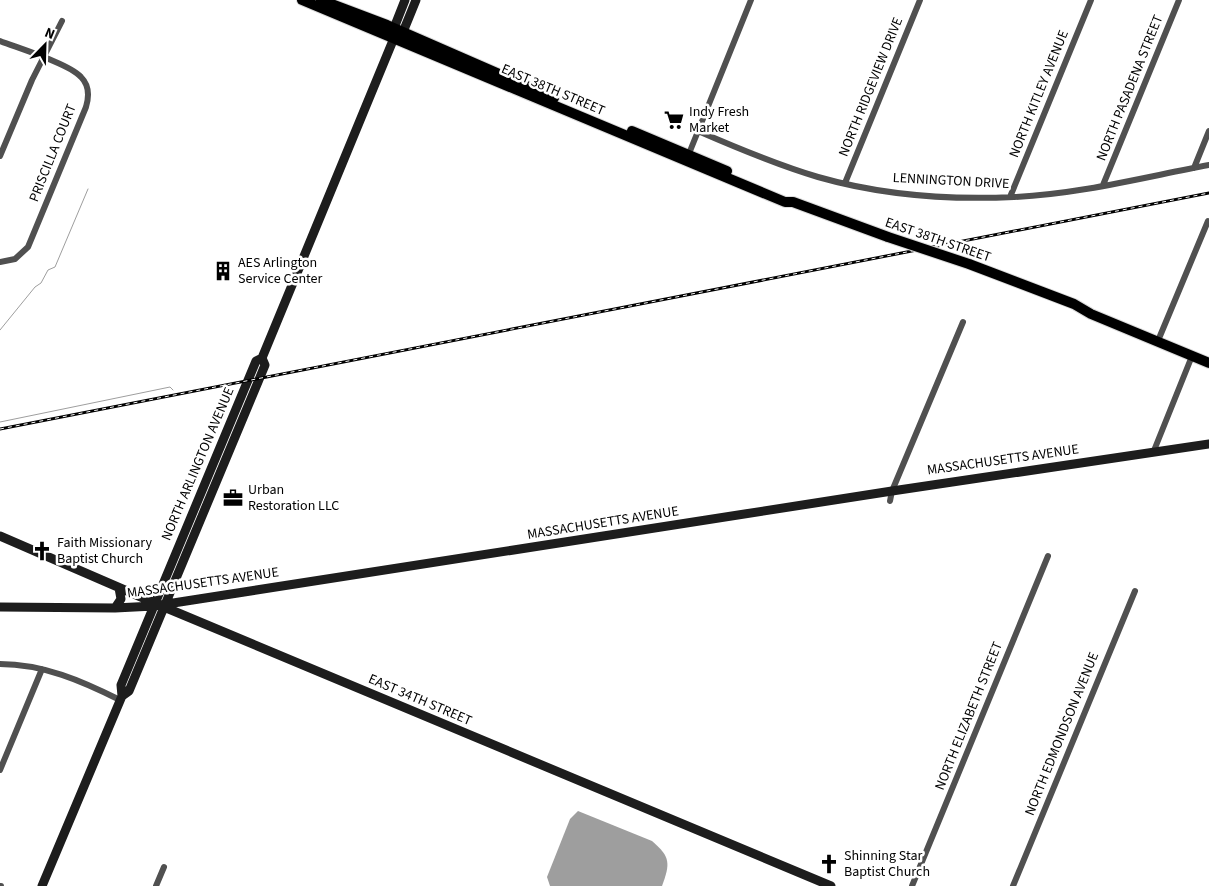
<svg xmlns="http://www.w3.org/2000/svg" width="1209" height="886" viewBox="0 0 1209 886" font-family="'Source Sans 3',sans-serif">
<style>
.water{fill:#9e9e9e}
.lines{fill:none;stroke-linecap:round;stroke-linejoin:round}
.stream{stroke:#9e9e9e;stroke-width:1}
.primary-casing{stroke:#dbdbdb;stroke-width:12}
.minor{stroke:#505050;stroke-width:6}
.secondary{stroke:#1d1d1d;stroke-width:9}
.primary{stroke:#000;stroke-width:10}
.rail-casing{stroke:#000;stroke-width:3}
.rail{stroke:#fff;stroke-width:1;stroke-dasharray:4;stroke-linecap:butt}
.primary-bridge-casing{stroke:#dbdbdb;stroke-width:12;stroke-linecap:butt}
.primary-bridge{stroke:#000;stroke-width:10}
.labels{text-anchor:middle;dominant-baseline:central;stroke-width:5;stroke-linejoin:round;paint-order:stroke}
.street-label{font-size:14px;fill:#000;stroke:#fff}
.poi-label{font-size:14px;fill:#000;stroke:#fff;text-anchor:start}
</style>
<rect width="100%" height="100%" fill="#fff"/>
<path class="water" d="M578,811L652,841C671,857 670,864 662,886H550L547,877L570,819Z"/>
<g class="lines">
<path class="stream" d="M0,330L35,287L41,283L48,270L55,267L88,189
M0,422L170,387L173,390"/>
<defs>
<path id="primary" d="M302,0L785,202H793L888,237
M321,0L387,25L554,98
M632,131L727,171
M969,264L1074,304L1091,314L1209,363"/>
</defs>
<use href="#primary" class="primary-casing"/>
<path class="minor" d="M0,41C18,48 70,64 81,77C89,85 89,97 86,107L28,247L15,259L0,262
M698,131C737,148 777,165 818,177C881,195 950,200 1014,197C1080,194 1145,177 1209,165
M0,156L32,80L62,21
M688,156L751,0
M1194,168L1209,131
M845,183L920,0
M1103,185L1179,0
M1010,197L1091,0
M1160,336L1208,221
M1153,453L1192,356
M890,501L892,491L963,322
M0,664C43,664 82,681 120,700
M0,770L42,669
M0,886H1
M156,886L164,867
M912,886L1048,556
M1013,886L1135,591"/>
<path class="secondary" d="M398,35L403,32L416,0
M0,536L164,607L831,886
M0,607L115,608L154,606L892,491L1209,444
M115,608L121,599L119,588
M122,696L129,691L258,382L265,365L262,358L394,38V28L405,0
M42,886L122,696L121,685L256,361L262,358"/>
<use href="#primary" class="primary"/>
<defs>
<path id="rail" d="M0,429L1209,193"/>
</defs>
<use href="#rail" class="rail-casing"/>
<use href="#rail" class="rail"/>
<defs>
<path id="primary-bridge" d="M888,237L969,264"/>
</defs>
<use href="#primary-bridge" class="primary-bridge-casing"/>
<use href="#primary-bridge" class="primary-bridge"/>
</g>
<defs>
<symbol id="supermarket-bare" viewBox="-9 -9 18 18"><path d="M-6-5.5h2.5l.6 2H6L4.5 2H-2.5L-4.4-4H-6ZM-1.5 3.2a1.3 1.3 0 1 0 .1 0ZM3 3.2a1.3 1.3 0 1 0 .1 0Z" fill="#000" stroke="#fff" stroke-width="2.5" paint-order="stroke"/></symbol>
<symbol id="building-bare" viewBox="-9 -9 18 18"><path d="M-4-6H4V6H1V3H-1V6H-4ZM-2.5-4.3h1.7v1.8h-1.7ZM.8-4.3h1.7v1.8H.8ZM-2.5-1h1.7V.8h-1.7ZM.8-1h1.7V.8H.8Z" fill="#000" stroke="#fff" stroke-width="2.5" paint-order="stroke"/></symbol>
<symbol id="office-bare" viewBox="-9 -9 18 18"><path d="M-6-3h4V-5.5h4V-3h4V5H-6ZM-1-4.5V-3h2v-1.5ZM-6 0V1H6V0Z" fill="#000" stroke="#fff" stroke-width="2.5" paint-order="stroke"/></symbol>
<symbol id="church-bare" viewBox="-9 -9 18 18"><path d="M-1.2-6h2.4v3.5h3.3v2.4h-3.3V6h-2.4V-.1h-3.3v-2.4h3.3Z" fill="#000" stroke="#fff" stroke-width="2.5" paint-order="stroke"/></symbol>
</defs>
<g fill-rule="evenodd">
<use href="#supermarket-bare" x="660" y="106" width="28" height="28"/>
<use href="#building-bare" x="209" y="257" width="28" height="28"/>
<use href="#office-bare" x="219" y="484" width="28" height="28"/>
<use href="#church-bare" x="28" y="537" width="28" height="28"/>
<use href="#church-bare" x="815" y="850" width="28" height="28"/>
</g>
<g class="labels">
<g class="street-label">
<text transform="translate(871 87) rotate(-68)">NORTH RIDGEVIEW DRIVE</text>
<text transform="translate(1130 88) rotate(-68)">NORTH PASADENA STREET</text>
<text transform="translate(553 90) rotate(23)">EAST 38TH STREET</text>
<text transform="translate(1039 94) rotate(-68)">NORTH KITLEY AVENUE</text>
<text transform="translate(53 153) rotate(-68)">PRISCILLA COURT</text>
<text transform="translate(951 181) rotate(3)">LENNINGTON DRIVE</text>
<text transform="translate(938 240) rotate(19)">EAST 38TH STREET</text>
<text transform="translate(1003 460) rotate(-8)">MASSACHUSETTS AVENUE</text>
<text transform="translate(198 464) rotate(-67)">NORTH ARLINGTON AVENUE</text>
<text transform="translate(603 523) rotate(-9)">MASSACHUSETTS AVENUE</text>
<text transform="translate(203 583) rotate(-8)">MASSACHUSETTS AVENUE</text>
<text transform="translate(420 700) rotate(23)">EAST 34TH STREET</text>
<text transform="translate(969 716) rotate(-68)">NORTH ELIZABETH STREET</text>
<text transform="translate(1062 734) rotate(-68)">NORTH EDMONDSON AVENUE</text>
</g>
<g class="poi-label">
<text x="689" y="112">Indy Fresh<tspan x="689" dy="16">Market</tspan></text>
<text x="238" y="263">AES Arlington<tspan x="238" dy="16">Service Center</tspan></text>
<text x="248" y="490">Urban<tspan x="248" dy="16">Restoration LLC</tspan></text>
<text x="57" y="543">Faith Missionary<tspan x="57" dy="16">Baptist Church</tspan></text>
<text x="844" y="856">Shinning Star<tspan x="844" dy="16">Baptist Church</tspan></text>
</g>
</g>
<g transform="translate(45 45) rotate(23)" stroke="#ffffff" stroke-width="4" paint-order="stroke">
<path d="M0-4L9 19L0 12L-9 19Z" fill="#000000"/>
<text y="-8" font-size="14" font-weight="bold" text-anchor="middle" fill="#000000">N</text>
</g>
</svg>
